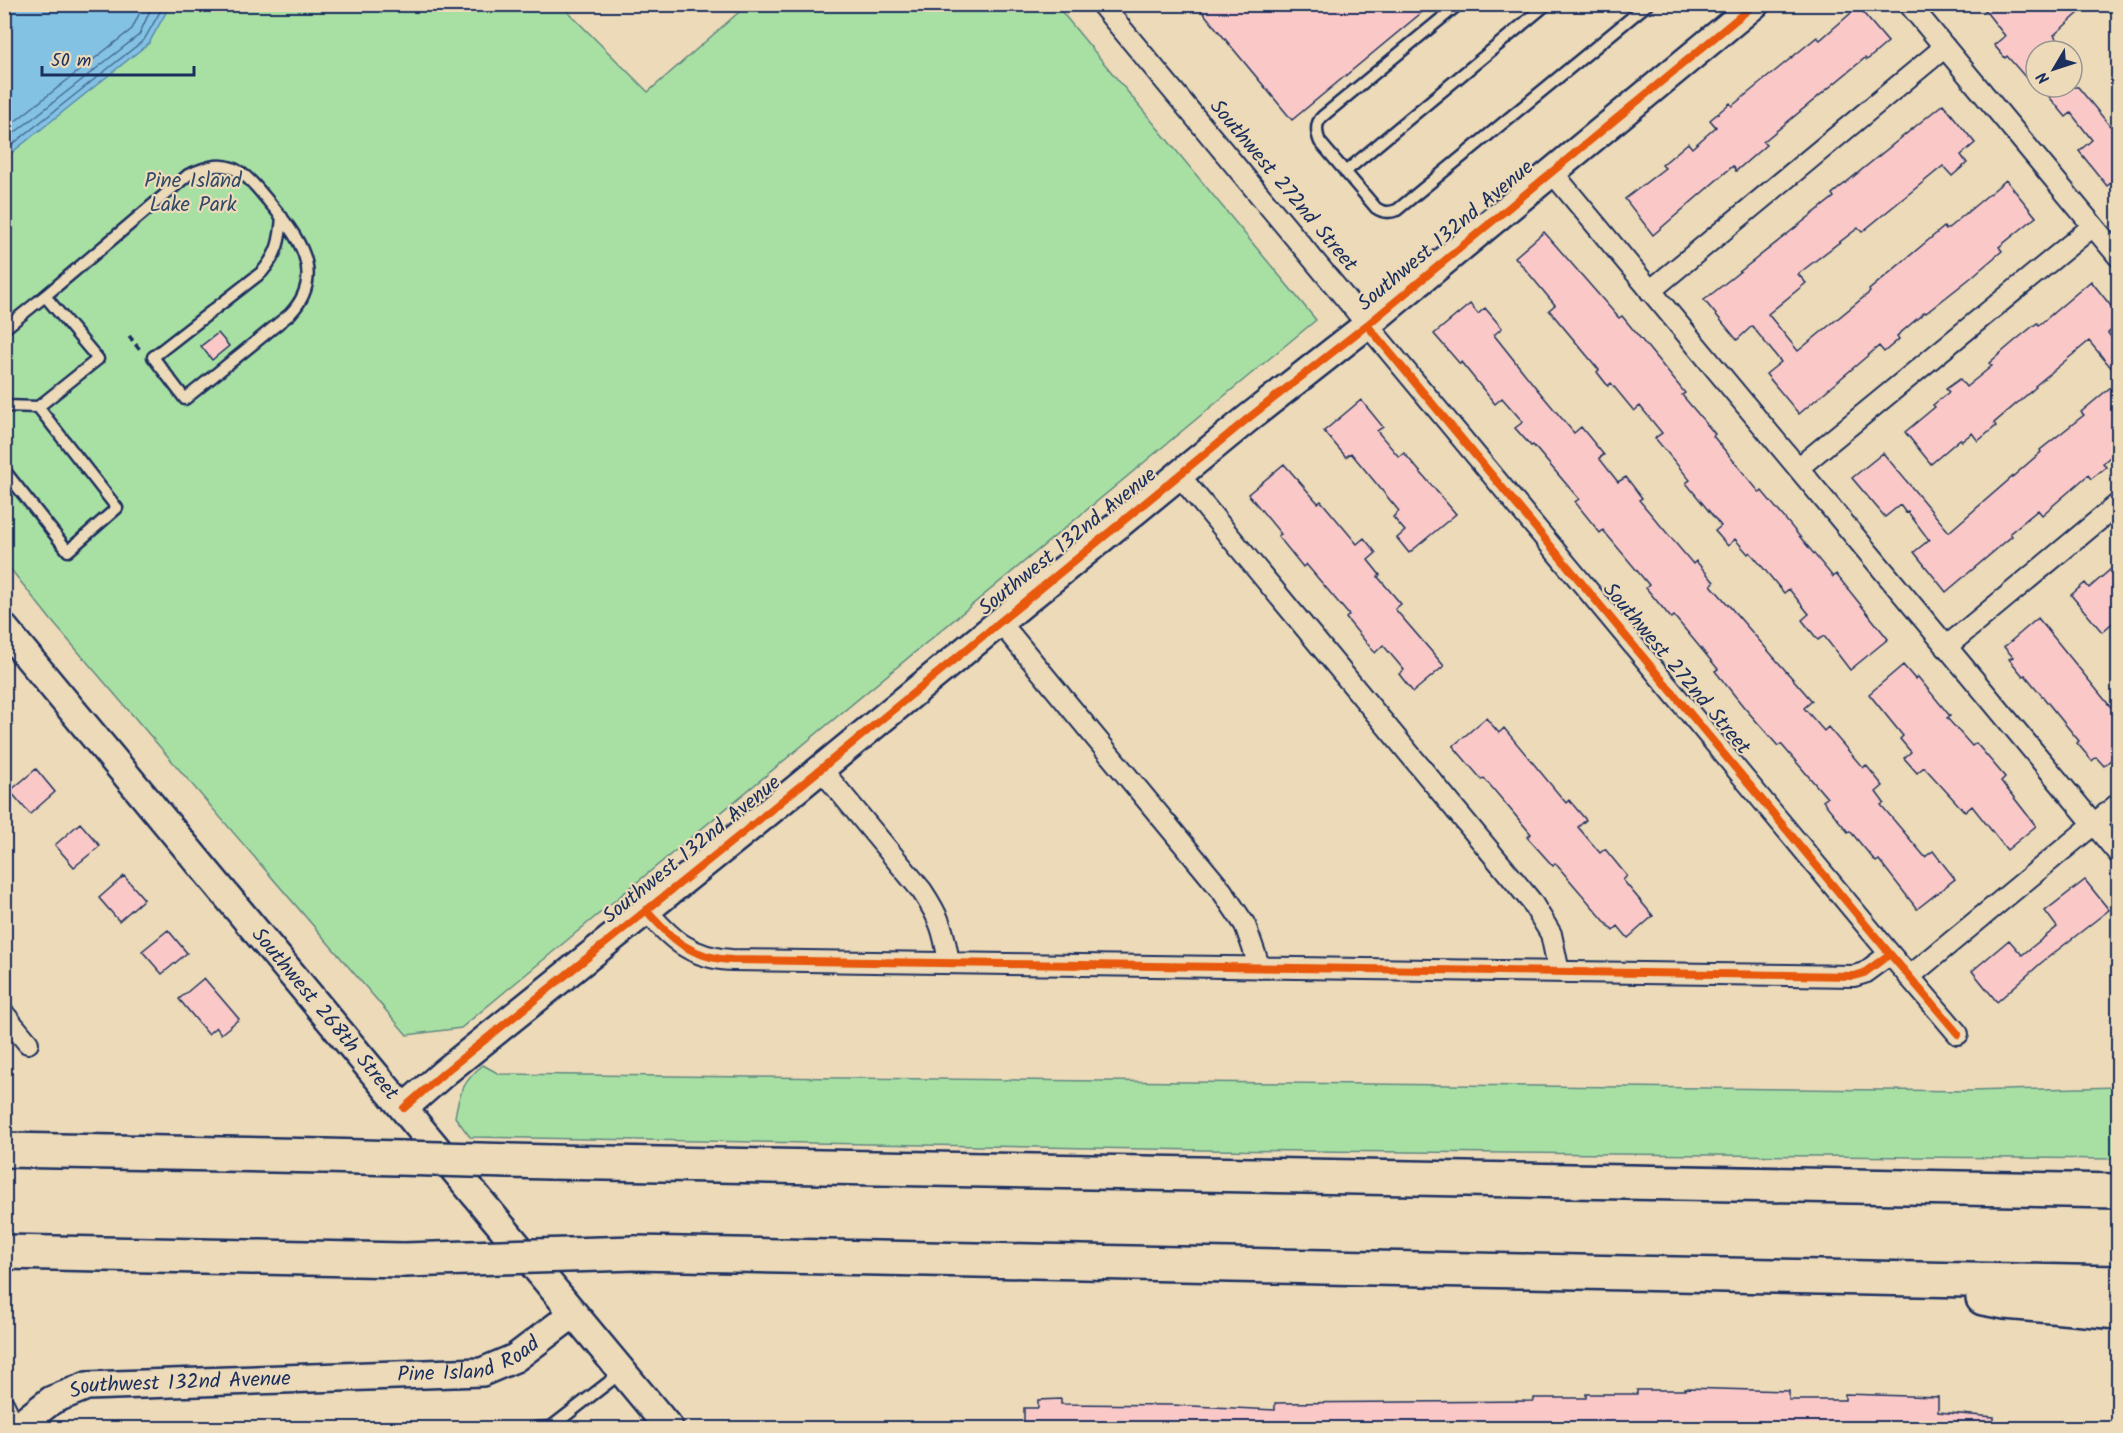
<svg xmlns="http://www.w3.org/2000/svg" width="2123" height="1433" viewBox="0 0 2123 1433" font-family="Kalam,sans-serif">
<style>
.green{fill:#a8e0a4;stroke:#628881;stroke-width:1.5}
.water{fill:#84c2e4;stroke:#5a87ae;stroke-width:1.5}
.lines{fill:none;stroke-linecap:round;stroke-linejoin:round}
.shore{stroke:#456a94;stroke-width:1.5}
.building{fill:#fac9c7;stroke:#1b2f5e;stroke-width:1.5}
.lane-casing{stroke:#1b2f5e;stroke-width:15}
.street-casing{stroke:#1b2f5e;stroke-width:24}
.secondary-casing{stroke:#1b2f5e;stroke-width:32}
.highway-casing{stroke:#1b2f5e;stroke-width:38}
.path{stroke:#1b2f5e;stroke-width:4;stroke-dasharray:6 4.5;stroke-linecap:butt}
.lane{stroke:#ecdab8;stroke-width:10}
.street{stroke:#ecdab8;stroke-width:20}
.secondary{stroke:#ecdab8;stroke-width:27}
.highway{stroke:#ecdab8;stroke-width:33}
.highway-bridge-casing{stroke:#1b2f5e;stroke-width:38;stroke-linecap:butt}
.highway-bridge{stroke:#ecdab8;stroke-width:33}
.cycleway-casing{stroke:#ecdab8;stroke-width:11}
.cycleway{stroke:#e8590c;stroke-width:8}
.labels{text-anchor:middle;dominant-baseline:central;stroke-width:4.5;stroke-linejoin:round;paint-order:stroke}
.park-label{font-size:21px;fill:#304a68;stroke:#ecdab8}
.street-label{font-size:21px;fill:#1b2f5e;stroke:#ecdab8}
</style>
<rect width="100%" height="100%" fill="#ecdab8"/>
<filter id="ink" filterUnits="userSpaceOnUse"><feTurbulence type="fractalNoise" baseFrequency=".0167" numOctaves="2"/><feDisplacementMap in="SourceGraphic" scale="12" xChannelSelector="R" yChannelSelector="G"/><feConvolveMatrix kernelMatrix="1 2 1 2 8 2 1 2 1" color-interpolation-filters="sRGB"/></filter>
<g filter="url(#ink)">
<path class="green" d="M4,5H561L648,92L747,5H1056L1316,320L461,1028L407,1035L51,620L5,562Z
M483,1065L499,1074L1970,1091L2118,1087V1159L1203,1150L470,1137L455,1117C459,1093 464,1080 483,1065Z"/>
<path class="water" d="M5,4H166L168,9L149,43L5,158Z"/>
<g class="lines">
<path class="shore" d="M4,130L132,29L144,4
M4,141L139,35L153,4
M4,151L144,40L161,10V4"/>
</g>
<path class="building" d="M1196,4H1432L1292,120Z
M1980,4H2089L2054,35L2066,51H2036V71L2027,79L2007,56L2005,58L1994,45L2005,36Z
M1858,7L1888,42L1867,60L1865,58L1763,142L1766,145L1736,171L1733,166L1653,235L1625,199L1665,168L1662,165L1688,143L1692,148L1716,127L1710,120L1730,103L1732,106L1817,37L1820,40Z
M2041,87H2078L2110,126L2118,119V177L2107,186L2079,151L2092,140L2071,113L2066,117Z
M1943,104L1975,143L1961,155L1967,163L1952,176L1943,166L1862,232L1858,228L1798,274L1806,283L1768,314L1798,351L1870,292L1869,290L1944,227L1946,230L2006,180L2036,217L1999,247L2002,251L1968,280L1926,313L1925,312L1897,336L1899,339L1884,352L1879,346L1799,414L1766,374L1781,362L1752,326L1737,340L1704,300L1834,197L1832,194Z
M1544,232L1619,318L1622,316L1650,350L1685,393L1682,395L1715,434L1713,436L1760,493L1762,491L1833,577L1836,574L1888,639L1850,670L1824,636L1818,640L1802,620L1809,614L1789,589L1784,593L1750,552L1748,554L1735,539L1728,546L1715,531L1721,526L1686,483L1690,480L1655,438L1662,433L1640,406L1634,411L1611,383L1608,386L1597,372L1599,370L1549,310L1555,305L1515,257Z
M2091,281L2118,315V324L2108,333L2118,346V376L2089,341L2035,386L2036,387L1994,423L1996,426L1978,441L1972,433L1962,441L1960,439L1931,464L1905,432L1935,407L1933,405L1949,392L1946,389L1960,379L1966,387L1992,366L1989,363L2017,339L2037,323L2039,325Z
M1470,304L1478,314L1485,308L1502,328L1494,335L1537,389L1574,433L1581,427L1604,455L1599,458L1618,482L1626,477L1642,498L1639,500L1693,564L1696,561L1714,582L1711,585L1812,701L1804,708L1824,731L1828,727L1863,768L1866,765L1883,786L1876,792L1884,803L1881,805L1925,857L1933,851L1955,879L1917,909L1879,860L1876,862L1850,831L1848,832L1823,801L1827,798L1781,744L1778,746L1743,706L1715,671L1718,669L1674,616L1671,618L1646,588L1649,585L1603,530L1600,533L1575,502L1579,499L1533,445L1531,446L1515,428L1523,422L1502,398L1495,404L1461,362L1460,364L1434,334Z
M218,333L229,346L212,360L201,346Z
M2118,381V450L2103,463L2106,467L2091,479L2088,475L2042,515L2038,510L2010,533L2012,536L1946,592L1914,552L1929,540L1908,512L1906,513L1900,505L1885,517L1852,478L1883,453L1949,532L2041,452L2040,450L2084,415L2081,412Z
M1361,400L1383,427L1377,431L1399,457L1404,453L1456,514L1409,553L1397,538L1405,531L1393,517L1399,511L1351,453L1346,457L1324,431Z
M1284,464L1318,503L1321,501L1357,544L1364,538L1376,553L1368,560L1380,575L1378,577L1401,604L1395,609L1444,666L1413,692L1399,674L1404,670L1383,645L1375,653L1346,618L1349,615L1306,564L1303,567L1278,536L1281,534L1248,494Z
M2118,563V618L2102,632L2071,595L2085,583L2089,588Z
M2038,618L2118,716V753L2104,766L2096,757L2092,761L2077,743L2079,741L2025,675L2023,676L2009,659L2013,657L2004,647Z
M1903,665L1915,679L1918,677L1950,716L1947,718L1972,746L1976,743L2005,777L2001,781L2036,826L2007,850L1972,806L1965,812L1924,767L1917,773L1904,758L1911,752L1900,739L1903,736L1869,694Z
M1486,718L1499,733L1504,728L1566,803L1569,800L1586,820L1578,827L1600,853L1605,849L1627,876L1623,880L1653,916L1628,938L1618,926L1613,931L1555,863L1553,866L1527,837L1531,834L1484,778L1482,780L1453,746Z
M36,769L55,792L30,814L10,791Z
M80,823L100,846L74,867L55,845Z
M124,876L144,899L119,921L99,898Z
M2085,880L2109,910L2041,963L1997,1002L1972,971L2009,940L2022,955L2057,927L2045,911Z
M168,930L187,953L162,974L142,951Z
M204,978L239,1019L221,1034L216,1027L208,1034L179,999Z
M1685,1388L1789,1391V1400H1845V1394L1938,1397V1412L1994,1417V1428H1024V1408H1038V1400L1061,1399V1404L1171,1405L1275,1410V1403L1534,1401V1398H1586V1394H1637V1390H1685Z"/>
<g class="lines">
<defs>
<path id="lane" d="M1459,4L1323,116C1315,123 1316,132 1320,142L1376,208C1383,213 1389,213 1397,210L1648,4
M1345,172L1547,4
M4,329L45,296
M4,406L38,407L117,508L68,551L4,470
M38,407L98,359L45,296L188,175C202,169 217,162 232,168C247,174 259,190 269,202C297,235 328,274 290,314L185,399L153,357L262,272C278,253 280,241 282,217
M536,1428L551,1427
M552,1428L551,1427L622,1372"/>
<path id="street" d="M1101,4L1890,954L1958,1034
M1909,4L2118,256
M1552,172L2118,853
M1650,291L1945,47
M1798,468L2093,226
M1179,475L1531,901L1551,934L1559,972
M1000,622L1222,891L1245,925L1260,968
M1946,647L2118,504
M821,769L922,891C940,918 944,931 949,963
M646,910C671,939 691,958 732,960L1854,976L1864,973L1890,954
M1909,977L2118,804
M4,1014L28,1043
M4,1405L15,1428"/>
<g id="secondary">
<path id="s1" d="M4,628L669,1428"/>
<path d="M404,1108L445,1072L755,823L1246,420L1367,325L1755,4"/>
<path id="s2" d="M16,1428L52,1400L87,1386L482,1372L515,1358L573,1314"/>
</g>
<path id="highway" d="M4,1150L324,1156
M550,1162L2118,1191
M4,1252L404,1260
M635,1253L2118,1283
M1983,1298L2005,1302L2118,1312"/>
</defs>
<use href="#lane" class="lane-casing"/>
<use href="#street" class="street-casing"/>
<use href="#secondary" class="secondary-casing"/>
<use href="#highway" class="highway-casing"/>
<path class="path" d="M129,336L140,350"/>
<use href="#lane" class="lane"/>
<use href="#street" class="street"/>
<use href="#secondary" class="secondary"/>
<use href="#highway" class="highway"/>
<defs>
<path id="highway-bridge" d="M324,1156L550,1162
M404,1260L635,1253"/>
</defs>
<use href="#highway-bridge" class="highway-bridge-casing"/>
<use href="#highway-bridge" class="highway-bridge"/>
<defs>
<path id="cycleway" d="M1367,325L1890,954L1958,1034
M646,910C671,939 691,958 732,960L1854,976L1864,973L1890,954
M404,1108L445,1072L755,823L1246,420L1367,325L1755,4"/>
</defs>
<use href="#cycleway" class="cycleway-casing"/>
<use href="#cycleway" class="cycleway"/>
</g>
</g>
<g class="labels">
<g class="park-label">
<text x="193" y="181">Pine Island<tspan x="193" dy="24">Lake Park</tspan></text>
</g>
<g class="street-label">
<text transform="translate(1283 186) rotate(50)">Southwest 272nd Street</text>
<text transform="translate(1446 236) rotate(-40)">Southwest 132nd Avenue</text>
<text transform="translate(1068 542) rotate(-39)">Southwest 132nd Avenue</text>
<text transform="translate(1676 669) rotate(50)">Southwest 272nd Street</text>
<text transform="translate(692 850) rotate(-39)">Southwest 132nd Avenue</text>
<text stroke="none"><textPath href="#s1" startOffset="502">Southwest 268th Street</textPath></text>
<text stroke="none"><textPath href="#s2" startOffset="468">Pine Island Road</textPath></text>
<text stroke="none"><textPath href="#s2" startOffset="176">Southwest 132nd Avenue</textPath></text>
</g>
</g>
<rect width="2123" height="1433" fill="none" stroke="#ecdab8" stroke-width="24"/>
<rect x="12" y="12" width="2099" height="1409" fill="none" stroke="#1b2f5e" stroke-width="2" filter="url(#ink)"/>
<g transform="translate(2054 69) rotate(231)"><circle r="28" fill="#ecdab8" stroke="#989694" stroke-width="1.5"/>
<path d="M0-4.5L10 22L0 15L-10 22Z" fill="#1b2f5e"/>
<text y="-9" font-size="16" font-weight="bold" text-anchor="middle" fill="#1b2f5e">N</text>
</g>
<path d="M42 66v9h152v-9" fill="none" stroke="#1b2f5e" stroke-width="3"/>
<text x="51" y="66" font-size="18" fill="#1b2f5e" stroke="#ecdab8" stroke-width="4.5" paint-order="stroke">50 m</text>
</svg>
